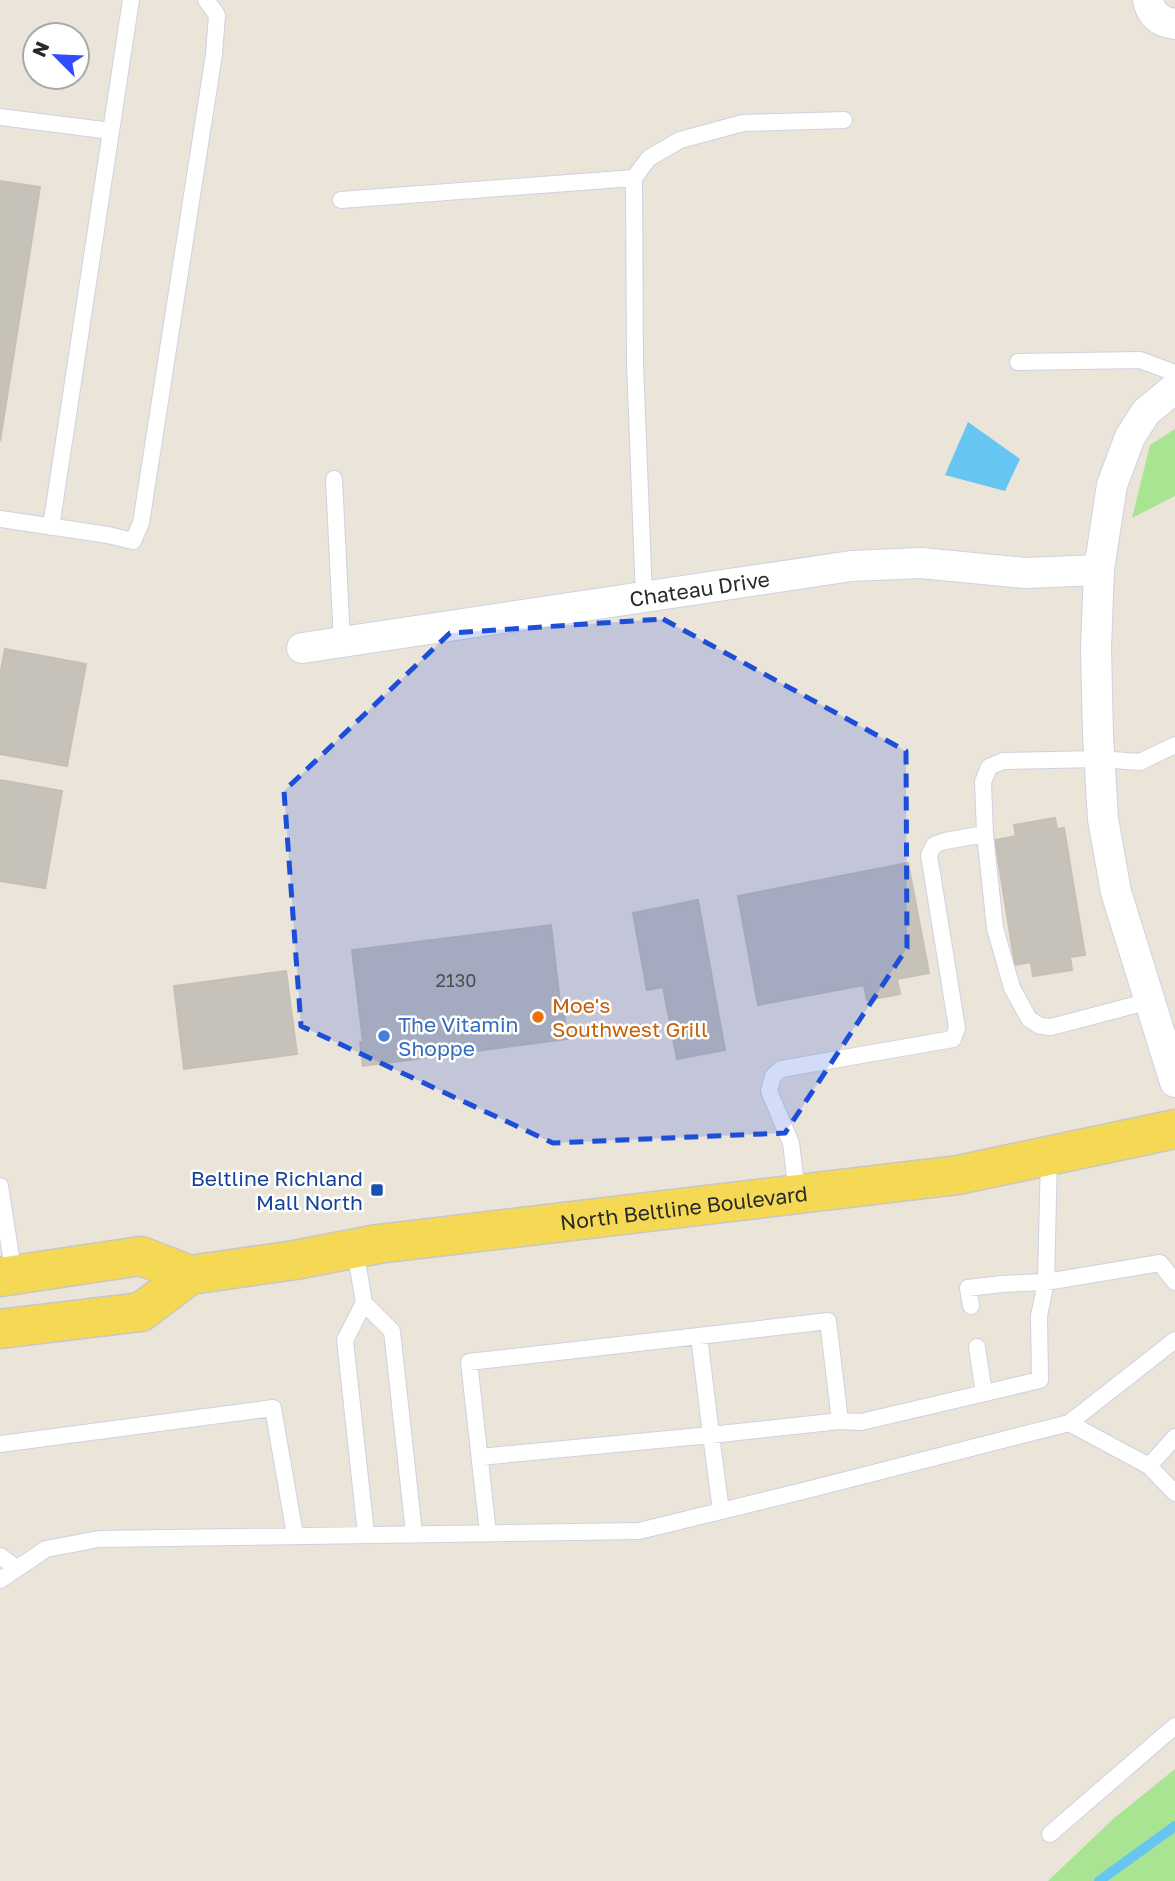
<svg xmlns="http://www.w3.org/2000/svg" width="1175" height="1881" viewBox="0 0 1175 1881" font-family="'Golos Text',sans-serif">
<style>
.green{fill:#a9e492}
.water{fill:#67c5f2}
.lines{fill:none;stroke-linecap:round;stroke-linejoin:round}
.stream{stroke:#67c5f2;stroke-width:10}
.building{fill:#c6c1b9;stroke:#c6c0b3;stroke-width:2}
.lane-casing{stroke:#ced1e2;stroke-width:18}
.street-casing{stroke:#ced1e2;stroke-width:32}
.primary-casing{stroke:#c7c7c7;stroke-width:41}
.lane{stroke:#fff;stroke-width:16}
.street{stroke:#fff;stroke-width:30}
.primary{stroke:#f5d954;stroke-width:38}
.marked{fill:#1d4ed8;fill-opacity:0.2;stroke:#1d4ed8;stroke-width:5;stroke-dasharray:14 9;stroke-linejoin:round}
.food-dot{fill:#e8710a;stroke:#fff;stroke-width:2.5}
.shop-dot{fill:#3f7fe0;stroke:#fff;stroke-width:2.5}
.transit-dot{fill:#1a4fb4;stroke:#fff;stroke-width:2.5}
.labels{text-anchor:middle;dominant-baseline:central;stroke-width:5;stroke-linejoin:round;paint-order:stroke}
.number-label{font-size:18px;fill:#504e4c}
.street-label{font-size:21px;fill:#282828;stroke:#fff}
.food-label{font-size:21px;fill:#c56008;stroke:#fff;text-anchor:start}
.shop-label{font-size:21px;fill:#366cbe;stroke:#fff;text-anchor:start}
.transit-label{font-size:21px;fill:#164399;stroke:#fff;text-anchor:end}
</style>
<rect width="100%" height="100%" fill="#ebe4d9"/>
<path class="green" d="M1175,429V496L1132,518L1150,445Z
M1175,1769V1881H1048L1113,1819Z"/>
<path class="water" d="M968,422L1020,459L1005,491L945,475Z"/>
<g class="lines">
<path class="stream" d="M1099,1881L1175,1826"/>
</g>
<path class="building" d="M0,181L40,187L0,441Z
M5,649L86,664L67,766L0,754V675Z
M0,780L62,791L45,888L0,881Z
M1055,818L1057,829L1064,828L1085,955L1070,957L1072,970L1033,976L1031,962L1015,965L995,840L1016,836L1014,825Z
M908,863L929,973L897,979L900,994L867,1000L864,985L758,1005L738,896Z
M698,900L725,1050L677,1059L663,987L647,990L633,913Z
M551,925L561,1011H564L567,1039L363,1066L360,1042H363L352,950Z
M286,971L297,1054L184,1069L174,986Z"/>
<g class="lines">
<defs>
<path id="lane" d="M0,117L111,131L51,527
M111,131L131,0
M341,200L634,178
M1018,362L1140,360L1175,373
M334,479L342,642
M0,519L108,535L133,541L141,523L214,54L217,15L206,0
M644,597L635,363L634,178L649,158L680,140L743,123L844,120
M1150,1001L1051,1027L1040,1026L1029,1019L1012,988L995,928L985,834L983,782L989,767L1003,761L1099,759L1140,762L1175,745
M0,1186L14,1276
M797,1194L791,1143L769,1091L773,1076L781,1069L953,1039L957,1028L929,855L934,845L945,841L985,834
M355,1249L364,1303L345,1340L366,1534
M364,1303L392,1331L414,1533
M971,1306L968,1288L1002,1284L1046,1282L1160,1263L1175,1282
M977,1347L984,1393
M1069,1423L1175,1340
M0,1444L273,1408L295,1535
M480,1457L711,1435L699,1336L828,1321L840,1421
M1149,1466L1175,1493
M721,1511L711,1435L840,1421L861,1422L1040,1380L1039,1316L1046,1282L1049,1155
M488,1533L469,1362L699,1336
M0,1556L16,1568
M0,1580L46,1549L99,1539L639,1531L803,1491L1069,1423L1149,1466L1175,1437
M1050,1834L1175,1726"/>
<g id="street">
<path d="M1148,0C1151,15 1160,22 1175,24"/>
<path d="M1175,388L1146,412L1130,437L1112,485L1099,570L1096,649L1098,735L1103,819L1116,892L1175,1082"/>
<path id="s1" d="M302,648L851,566L921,563L1025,573L1099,570"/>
</g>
<g id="primary">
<path d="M0,1277L141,1256L190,1275"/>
<path id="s2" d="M0,1329L141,1312L190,1275L295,1260L378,1244L958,1175L1175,1129"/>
</g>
</defs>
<use href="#lane" class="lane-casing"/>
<use href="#street" class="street-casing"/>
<use href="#primary" class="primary-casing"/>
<use href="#lane" class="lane"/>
<use href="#street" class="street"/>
<use href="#primary" class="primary"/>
</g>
<path class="marked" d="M663,619L906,751L907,948L785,1133L553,1143L301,1026L284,791L450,633Z"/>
<circle class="food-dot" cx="538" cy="1017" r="7"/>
<circle class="shop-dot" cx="384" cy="1036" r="7"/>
<rect class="transit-dot" x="370" y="1183" width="14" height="14" rx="3.5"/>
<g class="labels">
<g class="number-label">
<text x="456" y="980">2130</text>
</g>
<g class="street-label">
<text stroke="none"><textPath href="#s1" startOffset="402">Chateau Drive</textPath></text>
<text stroke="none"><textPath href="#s2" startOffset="702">North Beltline Boulevard</textPath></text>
</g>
<g class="food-label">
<text x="552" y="1005">Moe's<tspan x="552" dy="24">Southwest Grill</tspan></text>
</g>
<g class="shop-label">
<text x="398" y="1024">The Vitamin<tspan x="398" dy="24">Shoppe</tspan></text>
</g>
<g class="transit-label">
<text x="363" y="1178">Beltline Richland<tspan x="363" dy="24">Mall North</tspan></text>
</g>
</g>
<g transform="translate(56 56) rotate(294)"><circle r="33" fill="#ffffff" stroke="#a9a9a9" stroke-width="2"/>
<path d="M0-5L12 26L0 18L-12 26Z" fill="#324cff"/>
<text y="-10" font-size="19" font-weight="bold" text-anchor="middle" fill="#282828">N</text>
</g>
</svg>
